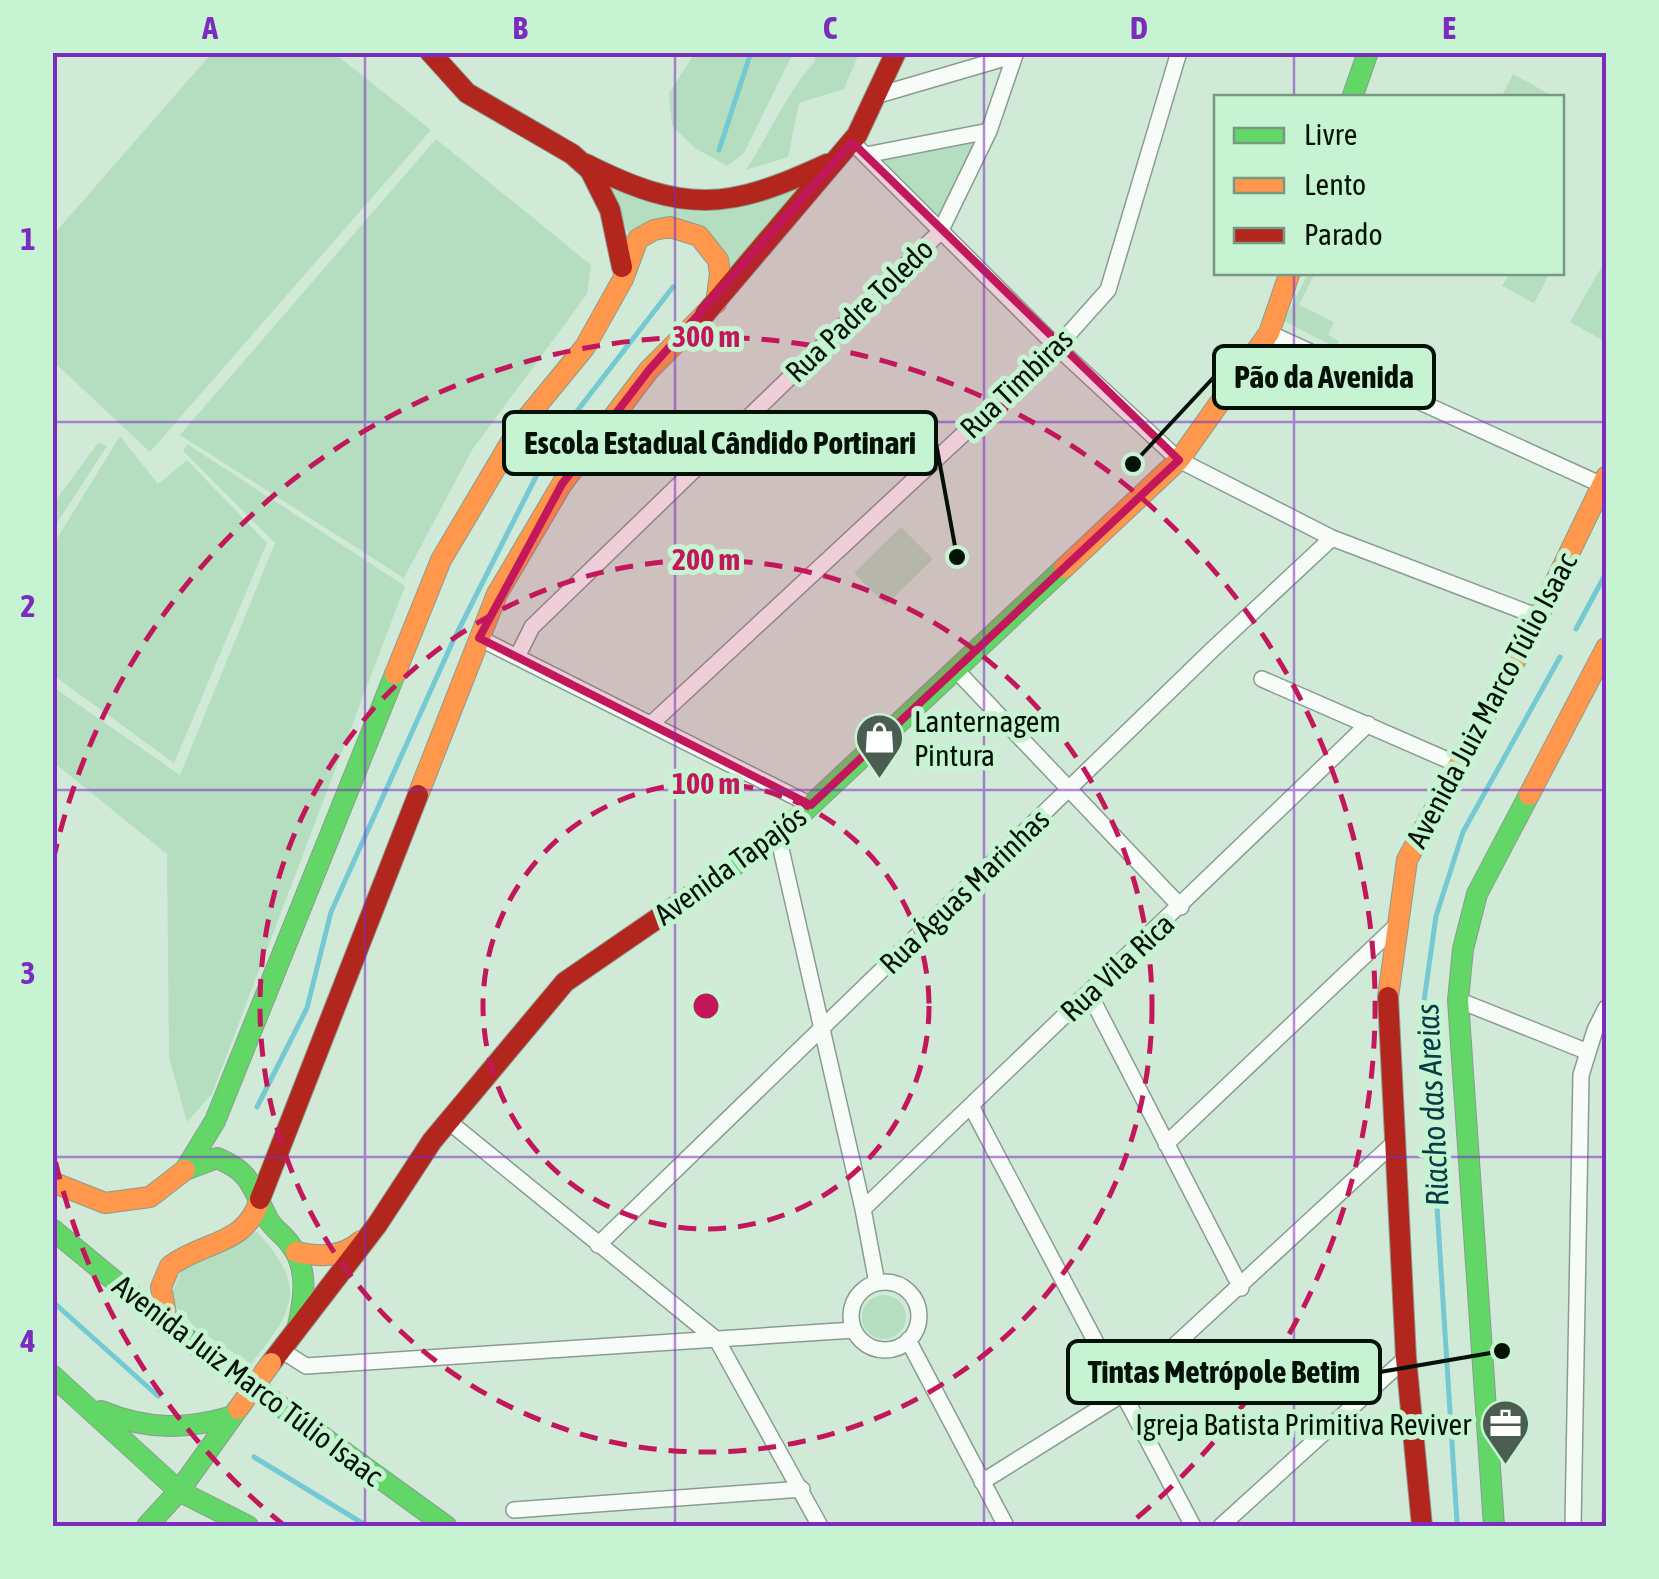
<svg xmlns="http://www.w3.org/2000/svg" width="1659" height="1579" viewBox="0 0 1659 1579" font-family="'Asap Condensed',sans-serif">
<style>
.green{fill:#b4debf}
.lines{fill:none;stroke-linecap:round;stroke-linejoin:round}
.stream{stroke:#74c9d3;stroke-width:5}
.street-casing{stroke:#899d8f;stroke-width:18}
.fast-casing{stroke:#899d8f;stroke-width:22}
.slow-casing{stroke:#899d8f;stroke-width:22}
.jam-casing{stroke:#899d8f;stroke-width:22}
.street{stroke:#f8fcf9;stroke-width:15}
.fast{stroke:#63d668;stroke-width:20}
.slow{stroke:#ff974d;stroke-width:20}
.jam{stroke:#b3261e;stroke-width:20}
.rail{stroke:#b5bbb7;stroke-width:5;stroke-dasharray:18 18;stroke-linecap:butt}
.slow-bridge-casing{stroke:#899d8f;stroke-width:22;stroke-linecap:butt}
.slow-bridge{stroke:#ff974d;stroke-width:20}
.marked{fill:#c2185b;fill-opacity:0.2;stroke:#c2185b;stroke-width:8;stroke-linejoin:round}
.grid{fill:none;stroke:#7b2cbf;stroke-width:2.5;stroke-opacity:0.55}
.ring{fill:none;stroke:#c2185b;stroke-width:5;stroke-dasharray:18 12}
.labels{text-anchor:middle;dominant-baseline:central;stroke-width:10;stroke-linejoin:round;paint-order:stroke}
.street-label{font-size:30px;fill:#031107;stroke:#c6f4d2}
.poi-label{font-size:30px;fill:#031107;stroke:#c6f4d2;text-anchor:start}
.water-label{font-size:32px;font-style:italic;fill:#073b45;stroke:#c6f4d2}
.centre{fill:#c2185b;stroke:#c6f4d2;stroke-width:5}
.ring-label{font-size:30px;text-anchor:middle;font-weight:bold;fill:#c2185b;stroke:#c6f4d2;stroke-width:10;stroke-linejoin:round;paint-order:stroke}
.leader{fill:none;stroke:#031107;stroke-width:4}
.callout-dot{fill:#031107;stroke:#c6f4d2;stroke-width:4}
.callout{fill:#c6f4d2;stroke:#031107;stroke-width:4}
.callout-label{font-size:32px;text-anchor:middle;font-weight:bold;fill:#031107}
.neatline{fill:none;stroke:#7b2cbf;stroke-width:4}
.grid-label{font-size:32px;text-anchor:middle;font-weight:bold;fill:#7b2cbf}
</style>
<rect width="100%" height="100%" fill="#d0ead7"/>
<path class="green" d="M212,53H334L431,130L150,452L53,361V235Z
M695,53H793L744,153L727,166L695,148L672,126L669,93Z
M815,53H859L844,89L799,103L788,157L746,170C769,134 787,93 815,61Z
M1513,74L1549,94L1547,97H1501Z
M978,138L939,223L875,159Z
M436,139L591,265L587,294L472,450L404,578L180,435Z
M601,179C681,218 724,222 805,183L731,275L711,234L631,238Z
M1601,268L1606,271V342L1570,322Z
M1308,273H1315L1299,305L1334,322L1328,335L1339,341L1335,347L1284,321Z
M1510,273V272L1550,273L1534,303L1502,286Z
M120,436L158,484L187,460L267,543L174,763L53,675V545Z
M98,443L107,446L53,529V504Z
M187,444L405,586L212,1094L187,1122L169,1057L167,854L52,761L53,687L180,775L275,543L183,451Z
M901,527L933,559L886,605L854,573Z
M256,1231C309,1287 294,1310 251,1364L197,1329L169,1300L183,1266Z
M862 1317a22 22 0 1 1 44 0a22 22 0 1 1-44 0Z"/>
<g class="lines">
<path class="stream" d="M719,150L751,52
M1576,629L1606,573
M257,1107L307,1008L331,912L453,641L554,441L673,287
M52,1301L158,1396
M254,1457L367,1526
M1457,1522L1424,1001L1436,916L1463,832L1560,657"/>
<defs>
<path id="street" d="M875,96L1015,55
M852,142L1057,347L1179,460L1332,538L1539,617
M866,155L989,131
M1269,333L1602,485
M479,638L811,805
M518,655L532,627L940,232L989,131L1016,52
M956,670L1181,907
M1262,679L1459,765
M651,724L1057,347L1108,290L1179,52
M778,836L863,1209L877,1283
M1089,993L1241,1288
M1458,1000L1588,1052
M971,1106L1193,1526
M448,1121L717,1340L820,1526
M1166,1144L1396,926
M863,1209L1368,724
M598,1245L1213,649L1332,538
M851 1316a34 34 0 1 1 68 0a34 34 0 1 1-68 0Z
M908,1340L1006,1526
M281,1350L306,1366L854,1330
M982,1482L1121,1395L1396,1141
M514,1510L802,1489
M1221,1526L1406,1358
M1573,1526L1581,1075L1595,1030L1606,1008"/>
<path id="fast" d="M1352,98L1368,52
M709,883L778,836L1064,568
M185,1170L215,1121L395,674
M185,1170L217,1158C254,1173 252,1190 269,1221C275,1230 284,1235 290,1244C309,1267 304,1299 298,1326
M52,1229L168,1325L446,1526
M52,1375L179,1491L248,1526
M101,1411C147,1430 185,1430 233,1416
M147,1526L179,1491L237,1410
M1494,1526L1458,1000L1463,949L1477,894L1529,795"/>
<path id="slow" d="M1064,568L1179,460L1269,333L1290,272
M395,674L441,560L521,425L585,347L623,279L638,239L654,230L670,227L699,236L718,260L720,274L716,303
M418,795L497,594L562,484L649,370L705,314
M1529,795L1606,648
M1388,997L1407,860L1534,626L1606,477
M52,1182L105,1203L150,1197L185,1170
M296,1252C320,1257 341,1258 361,1241
M168,1325L161,1287L170,1266C205,1240 246,1246 260,1199"/>
<path id="jam" d="M430,52L467,93L572,154L590,170L610,210L622,267
M586,164C685,214 728,210 827,164
M705,314L857,135L896,52
M1388,997L1406,1358L1422,1526
M260,1199L418,795
M271,1363L377,1225L432,1141L565,982L709,883"/>
</defs>
<use href="#street" class="street-casing"/>
<use href="#fast" class="fast-casing"/>
<use href="#slow" class="slow-casing"/>
<use href="#jam" class="jam-casing"/>
<use href="#street" class="street"/>
<use href="#fast" class="fast"/>
<use href="#slow" class="slow"/>
<use href="#jam" class="jam"/>
<path class="rail" d="M1604,1526L1606,1395"/>
<defs>
<path id="slow-bridge" d="M238,1409L271,1363"/>
</defs>
<use href="#slow-bridge" class="slow-bridge-casing"/>
<use href="#slow-bridge" class="slow-bridge"/>
</g>
<path class="marked" d="M852,142L1179,460L811,805L479,638L562,484L649,370Z"/>
<path class="grid" d="M365,52V1526M675,52V1526M984,52V1526M1294,52V98M1294,272V1526M52,422H1606M52,790H1606M52,1157H1606"/>
<g class="ring">
<circle cx="706" cy="1006" r="223"/>
<circle cx="706" cy="1006" r="446"/>
<path d="M285 1526A669 669 0 0 1 53 1151M53 861A669 669 0 1 1 1127 1526"/>
</g>
<defs>
<symbol id="shop-pin" viewBox="-11 -11 22 30"><path d="M0 17L-7.5 6A9.5 9.5 0 1 1 7.5 6Z" fill="#4b5d50" stroke="#c6f4d2"/><path d="M-5-2.5h2.3a2.7 3.5 0 0 1 5.4 0H5L5.5 6h-11ZM-1.5-2.5h3a1.5 2.3 0 0 0-3 0Z" fill="#fff"/></symbol>
<symbol id="office-pin" viewBox="-11 -11 22 30"><path d="M0 17L-7.5 6A9.5 9.5 0 1 1 7.5 6Z" fill="#4b5d50" stroke="#c6f4d2"/><path d="M-6-3h4V-5.5h4V-3h4V5H-6ZM-1-4.5V-3h2v-1.5ZM-6 0V1H6V0Z" fill="#fff"/></symbol>
</defs>
<g fill-rule="evenodd">
<use href="#shop-pin" x="852" y="710" width="55" height="75"/>
<use href="#office-pin" x="1478" y="1396" width="55" height="75"/>
</g>
<g class="labels">
<g class="street-label">
<text transform="translate(859 310) rotate(-44)">Rua Padre Toledo</text>
<text transform="translate(1016 383) rotate(-44)">Rua Timbiras</text>
<text transform="translate(1491 700) rotate(-62)">Avenida Juiz Marco Túlio Isaac</text>
<text transform="translate(730 865) rotate(-36)">Avenida Tapajós</text>
<text transform="translate(964 891) rotate(-44)">Rua Águas Marinhas</text>
<text transform="translate(1117 967) rotate(-43)">Rua Vila Rica</text>
<text transform="translate(248 1380) rotate(37)">Avenida Juiz Marco Túlio Isaac</text>
</g>
<g class="poi-label">
<text x="914" y="721">Lanternagem<tspan x="914" dy="34">Pintura</tspan></text>
<text x="1471" y="1424" text-anchor="end">Igreja Batista Primitiva Reviver</text>
</g>
<g class="water-label">
<text transform="translate(1432 1105) rotate(-93)">Riacho das Areias</text>
</g>
</g>
<circle cx="706" cy="1006" r="15" class="centre"/>
<g class="ring-label">
<text x="706" y="347">300 m</text>
<text x="706" y="570">200 m</text>
<text x="706" y="794">100 m</text>
</g>
<path class="leader" d="M1133 464L1214 377M957 557L936 443M1502 1351L1380 1372"/>
<g class="callout-dot">
<circle cx="1133" cy="464" r="10"/>
<circle cx="957" cy="557" r="10"/>
<circle cx="1502" cy="1351" r="10"/>
</g>
<g class="callout">
<rect x="1214" y="346" width="220" height="62" rx="10"/>
<rect x="504" y="412" width="432" height="62" rx="10"/>
<rect x="1068" y="1341" width="312" height="62" rx="10"/>
</g>
<g class="callout-label">
<text x="1324" y="388">Pão da Avenida</text>
<text x="720" y="454">Escola Estadual Cândido Portinari</text>
<text x="1224" y="1383">Tintas Metrópole Betim</text>
</g>
<rect width="1659" height="1579" fill="none" stroke="#c6f4d2" stroke-width="110"/>
<rect x="1214" y="95" width="350" height="180" fill="#c6f4d2" stroke="#789981" stroke-width="2.5"/>
<rect x="1234" y="128" width="50" height="15" fill="#63d668" stroke="#789981" stroke-width="2.5"/>
<text x="1304" y="145" font-size="30" fill="#031107">Livre</text>
<rect x="1234" y="178" width="50" height="15" fill="#ff974d" stroke="#789981" stroke-width="2.5"/>
<text x="1304" y="195" font-size="30" fill="#031107">Lento</text>
<rect x="1234" y="228" width="50" height="15" fill="#b3261e" stroke="#789981" stroke-width="2.5"/>
<text x="1304" y="245" font-size="30" fill="#031107">Parado</text>
<rect x="55" y="55" width="1549" height="1469" class="neatline"/>
<g class="grid-label">
<text x="210" y="39">A</text>
<text x="520" y="39">B</text>
<text x="830" y="39">C</text>
<text x="1139" y="39">D</text>
<text x="1449" y="39">E</text>
<text x="28" y="250">1</text>
<text x="28" y="617">2</text>
<text x="28" y="984">3</text>
<text x="28" y="1352">4</text>
</g>
</svg>
